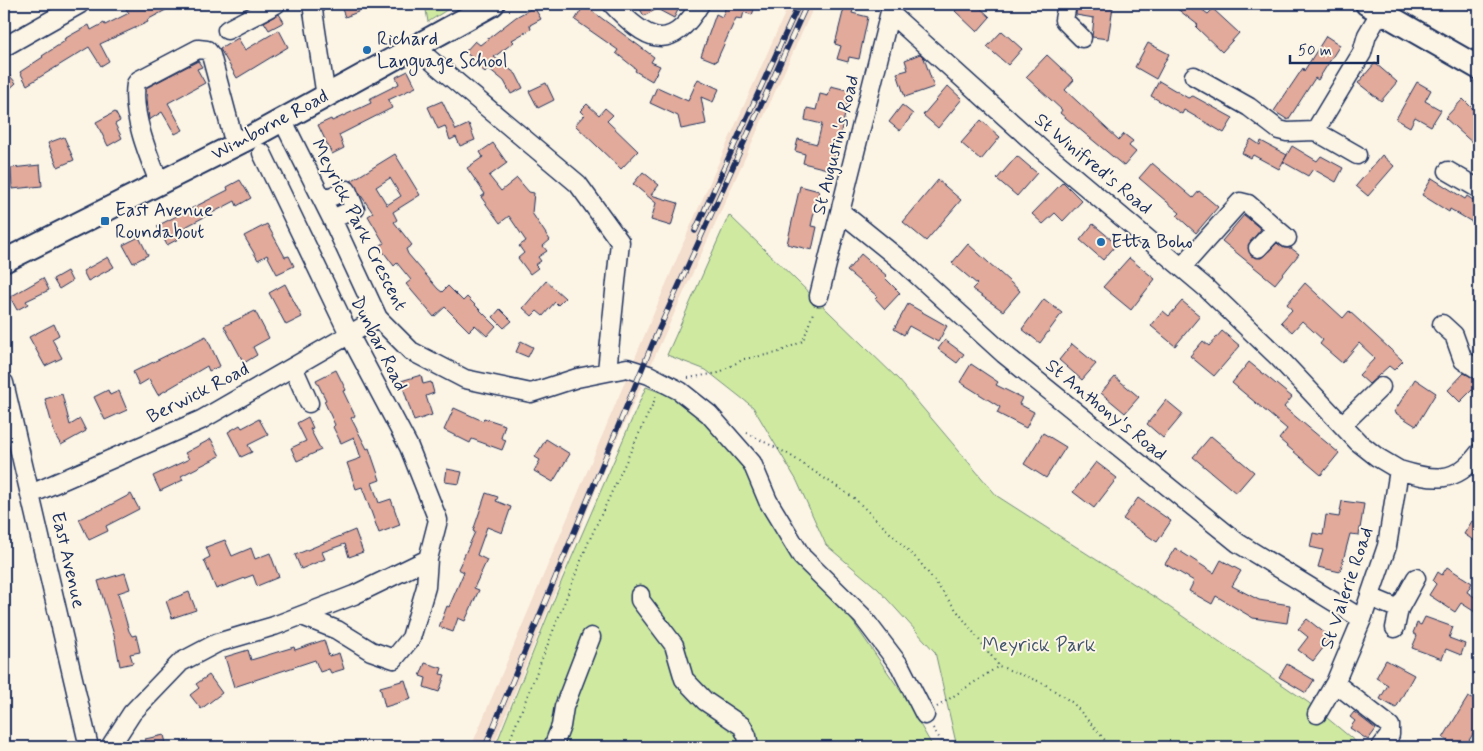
<svg xmlns="http://www.w3.org/2000/svg" width="1483" height="751" viewBox="0 0 1483 751" font-family="Mynerve,sans-serif">
<style>
.built{fill:#f4dece}
.green{fill:#cfeaa0;stroke:#758c7f}
.building{fill:#e1aa9a;stroke:#1b2f5e;fill-rule:evenodd}
.lines{fill:none;stroke-linecap:round;stroke-linejoin:round}
.minor-casing{stroke:#1b2f5e;stroke-width:21}
.major-casing{stroke:#1b2f5e;stroke-width:26}
.path{stroke:#1b2f5e;stroke-width:2;stroke-dasharray:1 4;stroke-linecap:butt}
.minor{stroke:#fcf5e5;stroke-width:18}
.major{stroke:#fcf5e5;stroke-width:22}
.rail-casing{stroke:#1b2f5e;stroke-width:5.5}
.rail{stroke:#fcf5e5;stroke-width:4;stroke-dasharray:11;stroke-linecap:butt}
.poi-dot{fill:#1f6fb2;stroke:#fcf5e5;stroke-width:2}
.labels{text-anchor:middle;dominant-baseline:central;stroke-width:4;stroke-linejoin:round;paint-order:stroke}
.poi-label{font-size:19px;fill:#1b2f5e;stroke:#fcf5e5;text-anchor:start}
.street-label{font-size:19px;fill:#1b2f5e;stroke:#fcf5e5}
.park-label{font-size:19px;fill:#3f546b;stroke:#fcf5e5}
</style>
<rect width="100%" height="100%" fill="#fcf5e5"/>
<filter id="ink" filterUnits="userSpaceOnUse"><feTurbulence type="fractalNoise" baseFrequency=".02" numOctaves="2"/><feDisplacementMap in="SourceGraphic" scale="10" xChannelSelector="R" yChannelSelector="G"/><feConvolveMatrix kernelMatrix="1 2 1 2 8 2 1 2 1" color-interpolation-filters="sRGB"/></filter>
<g filter="url(#ink)">
<path class="built" d="M789,4H815L609,457L493,747H471L691,225Z"/>
<path class="green" d="M425,4H456L428,22Z
M729,215L899,380L997,496L1156,598L1309,703L1362,747H957L935,652L878,589L826,545L797,481L753,407L706,370L667,355Z
M646,387L673,397L693,410L745,466L793,553L849,616L902,693L933,747H495L562,580Z"/>
<path class="building" d="M137,4H177L147,20L148,22L100,44L109,61L101,66L89,47L27,85L20,72L43,57L42,56L65,41L64,39L89,25L91,30L104,23L105,25L129,13L126,9Z
M340,4H355L358,12L345,17Z
M585,4L594,8L592,11L654,57L651,62L660,66L652,81L635,71L636,69L616,53L618,50L575,20Z
M637,4H681L674,18L657,9L644,16Z
M723,4H756L752,15L744,12L742,19L736,18L716,62L701,56L716,14L722,17L726,6Z
M845,4H855L852,13L868,17L859,59L849,57L848,62L837,59L841,46L835,44Z
M962,4H976L990,17L977,32L955,11Z
M1077,4H1107V6L1113,7L1108,39L1092,37L1094,18L1076,15Z
M1171,4H1194L1208,14L1213,9L1239,33L1222,52L1196,27L1198,25Z
M534,7L541,19L530,25L531,29L512,40L514,42L494,57L516,74L523,88L511,94L504,81L488,68L485,72L470,60L472,58L465,52L475,41L480,45L516,17Z
M279,14L284,22L269,30L264,22Z
M279,30L288,47L237,78L220,49L238,38L245,50Z
M1002,31L1022,49L1008,65L987,47Z
M1326,36L1340,45L1318,80L1315,78L1288,120L1274,111L1303,68L1304,71Z
M1148,43L1169,54L1156,79L1135,67Z
M920,54L924,58L934,87L905,97L897,73L908,70L905,60Z
M1047,55L1074,80L1065,90L1119,140L1124,134L1133,141L1129,146L1136,152L1124,166L1060,113L1062,110L1026,77Z
M198,61L202,67L197,69L205,83L168,103L183,130L175,134L162,112L149,120L146,88Z
M1375,63L1397,82L1381,101L1358,83Z
M4,69L16,83L4,94Z
M408,71L416,87L388,100L392,108L339,135L344,148L332,154L318,125L331,119L332,121L371,103L369,99L399,84L396,77Z
M698,79L719,89L713,102L701,97L706,124L681,129L678,116L650,103L657,87L688,101Z
M1159,81L1188,98L1193,96L1233,118L1224,133L1184,110L1182,114L1151,96Z
M1417,82L1431,90L1425,101L1441,110L1431,126L1415,117L1410,127L1396,119Z
M546,83L554,100L538,108L529,91Z
M831,86L851,91L831,170L803,163L805,154L795,151L798,139L817,144L822,124L805,120L807,108L816,110L820,94L828,96Z
M948,86L962,99L938,128L923,115Z
M1463,99L1479,115V141L1475,145L1445,118Z
M442,101L456,130L469,124L475,140L460,146L456,137L450,140L445,126L438,129L428,107Z
M587,104L599,115L605,108L613,115L607,121L638,151L621,169L575,125L584,115L580,111Z
M902,105L913,114L900,131L889,122Z
M115,112L120,121L115,124L122,138L108,146L96,122Z
M981,120L1000,137L981,160L961,143Z
M64,137L74,160L58,167L48,143Z
M1251,139L1260,145L1261,141L1287,155L1279,169L1253,155L1251,158L1242,153Z
M493,143L507,163L489,176L501,191L517,178L529,192L534,193L532,213L550,240L543,246L547,251L538,257L541,261L535,265L538,268L530,274L518,258L524,253L519,246L526,241L509,216L500,223L481,197L485,194L467,168L483,157L480,152Z
M1292,146L1317,161L1321,156L1343,168L1336,182L1313,169L1308,176L1283,162Z
M395,154L420,195L393,212L397,220L394,222L412,245L406,249L408,254L438,289L442,292L448,286L463,301L467,297L496,326L487,336L475,325L469,331L445,307L434,317L406,284L411,280L397,263L394,266L379,246L384,243L368,216L373,213L351,181ZM390,178L401,196L387,205L376,187Z
M1382,155L1394,166L1368,196L1356,186Z
M1017,156L1037,173L1017,196L997,179Z
M1152,163L1193,198L1199,191L1218,207L1196,233L1177,216L1180,213L1139,178Z
M40,165L42,186L12,189L11,168Z
M643,172L659,185L651,195L678,203L671,226L651,220L656,203L633,184Z
M1432,178L1465,199L1467,196L1479,204V226L1450,209L1449,212L1422,195Z
M240,180L251,198L237,206L235,201L189,225L179,231L182,237L167,245L157,226L228,190L227,187Z
M938,180L961,200L926,241L903,222Z
M1063,182L1082,201L1063,221L1055,213L1043,224L1032,214Z
M800,186L819,191L811,226L817,227L812,250L787,244Z
M1244,215L1261,229L1248,245L1251,256L1261,258L1277,243L1284,248H1291L1299,254L1275,284L1222,241Z
M267,224L285,257L289,256L294,266L277,274L267,255L258,260L244,236Z
M1093,224L1117,244L1103,260L1080,240Z
M139,237L148,255L133,263L123,245Z
M968,244L1020,291L1003,311L972,289L977,284L952,263Z
M861,254L887,276L885,278L900,293L885,309L875,298L877,296L847,271Z
M108,257L114,267L88,281L83,271Z
M1129,258L1155,279L1131,310L1103,287Z
M67,271L72,281L59,289L53,279Z
M43,278L49,290L26,301L28,304L17,310L10,297Z
M546,281L565,298L558,305L555,302L543,316L537,311L532,316L523,308Z
M1305,283L1343,318L1349,311L1403,361L1394,370L1389,366L1369,384L1359,375L1375,358L1359,343L1342,363L1320,344L1323,340L1302,321L1292,332L1281,322L1292,310L1287,304Z
M285,284L302,317L286,325L269,293Z
M1044,299L1062,313L1040,343L1022,329Z
M1182,301L1200,316L1175,346L1151,326L1163,311L1169,316Z
M908,304L947,326L938,342L909,326L904,335L894,329Z
M500,309L512,321L504,328L493,317Z
M255,311L269,338L253,347L257,355L244,363L224,326Z
M54,324L59,335L52,339L62,358L45,366L29,337Z
M1222,331L1240,346L1214,376L1190,356L1203,341L1209,346Z
M206,336L220,366L209,371L207,366L158,395L149,379L139,385L133,372Z
M945,340L964,354L957,363L938,349Z
M521,341L533,347L528,357L516,352Z
M1072,344L1096,364L1082,380L1059,360Z
M1249,362L1292,397L1284,407L1339,453L1321,475L1279,439L1287,429L1232,383Z
M971,364L998,382L996,385L1022,398L1019,404L1034,412L1026,428L997,413L1000,407L960,382Z
M336,370L346,390L343,391L355,416L351,418L367,449L369,448L380,480L372,483L379,503L391,499L400,525L379,533L362,487L356,489L347,463L361,458L354,437L341,443L333,427L335,425L324,401L326,400L316,380Z
M1464,373L1479,381V397L1472,390L1460,402L1448,390Z
M421,375L423,384L431,382L434,393L426,396L432,415L414,421L401,381Z
M1115,377L1139,397L1125,413L1101,393Z
M1415,379L1436,393L1416,426L1394,412Z
M108,390L110,395L119,391L127,410L105,420L94,397Z
M62,394L70,425L80,419L86,431L61,445L55,435L45,399Z
M1166,400L1183,414L1163,438L1147,424Z
M454,408L483,421L484,418L505,425L501,438L506,440L502,450L472,439L470,443L444,430Z
M308,417L313,428L310,429L321,450L297,461L291,448L306,441L297,423Z
M259,419L268,435L248,445L252,452L241,457L228,432L240,425L242,428Z
M1043,433L1066,447L1046,478L1024,464Z
M1211,436L1254,472L1236,493L1193,457Z
M211,439L220,456L181,476L183,480L160,491L153,476L189,459L185,453Z
M546,439L570,454L553,482L534,471L540,460L535,457Z
M1096,462L1117,478L1094,508L1073,492Z
M447,469L462,472L459,484L445,482Z
M486,493L498,497L496,501L511,507L502,533L487,527L477,555L487,560L474,588L479,590L465,621L458,618L453,632L439,627L447,606L449,607L464,572L458,569L475,532L473,531Z
M131,494L139,509L106,526L108,531L89,540L79,519L98,510L99,511Z
M1138,498L1171,521L1157,542L1123,519Z
M1342,501L1364,504L1359,535L1350,534L1340,572L1318,567L1323,550L1310,547L1313,533L1323,535L1326,515L1339,517Z
M1472,521L1479,525V544L1464,534Z
M355,530L363,552L349,557L345,544L322,552L325,559L301,569L295,555Z
M225,540L232,556L251,548L255,559L270,553L279,577L257,586L253,575L216,589L204,560L210,557L206,547Z
M1175,548L1214,573L1221,560L1241,571L1232,586L1259,600L1290,605L1287,623L1253,618L1216,596L1212,604L1189,591L1194,581L1165,564Z
M1447,567L1472,583L1467,592L1479,600L1475,612L1461,603L1455,612L1429,595L1436,584L1433,581L1438,572L1442,575Z
M125,573L130,589L118,593L129,631L132,636L136,635L140,652L130,654L133,663L120,666L114,635L98,581Z
M189,592L196,610L172,618L166,601Z
M1425,617L1453,627L1449,638L1465,644L1461,655L1446,649L1442,659L1412,648L1417,636L1413,633L1417,623L1421,625Z
M1307,619L1331,638L1313,661L1298,650L1308,637L1298,629Z
M324,640L329,656L339,653L344,669L331,673L329,669L320,672L315,660L234,687L225,657L248,650L251,660L294,647L295,650Z
M1386,660L1414,675L1396,708L1380,699L1388,685L1376,678Z
M425,663L442,668L440,674L445,675L439,692L424,687L426,678L420,676Z
M1287,664L1314,680L1306,693L1279,677Z
M209,675L222,693L201,709L190,695L199,688L196,684Z
M405,680L411,699L385,707L380,687Z
M1468,697L1479,703V724L1465,747H1459L1443,738Z
M1354,712L1376,729L1368,740L1350,728L1355,721L1350,717Z
M164,735L167,747H147L145,739Z"/>
<g class="lines">
<defs>
<path id="minor" d="M312,4L326,97
M612,4C645,39 670,56 700,4
M1067,4L1064,20L1082,38
M890,13L1041,149L1206,288L1279,358L1358,442L1377,457L1399,470
M227,30L276,4
M4,47L80,4
M415,47L578,184L620,242L607,371
M1194,76L1249,107L1279,130L1287,132L1315,131L1357,155
M282,119L332,219L378,318L411,351L465,379L531,393L577,378L627,368L649,375L680,391L709,414L752,463L768,501L802,557L862,616L900,666L925,715
M1315,131L1362,53L1367,35L1381,11
M1448,171L1479,189
M159,182C148,155 131,113 136,84L139,80L198,49L207,50L211,55L235,145
M323,200L347,190L355,209L332,219
M841,212L904,263L1004,354L1238,543L1362,619
M1258,248L1276,229
M1182,267L1240,202L1248,204L1287,238
M819,296L892,4
M1442,324L1454,335L1463,360L1479,370
M293,367L309,403
M4,383L89,747
M1342,425L1381,387
M31,494L201,420L378,318
M640,595V600L674,645L684,679L705,701L742,726L747,736L749,747
M1370,597L1399,609L1416,578
M302,616L337,630L371,651L394,659L411,638L426,587L428,559
M1395,628L1399,609
M1335,683L1390,726V735L1381,747
M1317,714L1335,683L1362,619L1387,546L1399,470C1433,480 1455,485 1479,453
M110,747L132,713L181,662L217,643L274,626L354,595L428,559L438,520L409,447L349,334L262,153
M553,747L561,726L564,707L591,637"/>
<path id="major" d="M1367,4L1479,68
M4,261L253,136L493,4"/>
</defs>
<use href="#minor" class="minor-casing"/>
<use href="#major" class="major-casing"/>
<path class="path" d="M688,378L718,373L744,359L777,353L803,341L814,310
M747,433L788,454L854,498L919,561L999,666
M937,707L999,666L1043,683L1073,703L1111,747
M933,728L945,747
M507,747L588,543L657,395"/>
<use href="#minor" class="minor"/>
<use href="#major" class="major"/>
<defs>
<path id="rail" d="M695,231L799,4
M485,747L654,340L807,4"/>
</defs>
<use href="#rail" class="rail-casing"/>
<use href="#rail" class="rail"/>
</g>
</g>
<g class="poi-dot">
<circle cx="367" cy="50" r="5"/>
<rect x="100" y="216" width="10" height="10" rx="2.5"/>
<circle cx="1101" cy="242" r="5"/>
</g>
<g class="labels">
<g class="poi-label">
<text x="377" y="39">Richard<tspan x="377" dy="22">Language School</tspan></text>
<text x="115" y="210">East Avenue<tspan x="115" dy="22">Roundabout</tspan></text>
<text x="1111" y="242">Etta Boho</text>
</g>
<g class="street-label">
<text transform="translate(270 125) rotate(-28)">Wimborne Road</text>
<text transform="translate(836 145) rotate(-76)">St Augustin's Road</text>
<text transform="translate(1093 164) rotate(40)">St Winifred's Road</text>
<text transform="translate(359 225) rotate(63)">Meyrick Park Crescent</text>
<text transform="translate(379 344) rotate(63)">Dunbar Road</text>
<text transform="translate(198 393) rotate(-27)">Berwick Road</text>
<text transform="translate(1106 410) rotate(39)">St Anthony's Road</text>
<text transform="translate(68 560) rotate(77)">East Avenue</text>
<text transform="translate(1347 588) rotate(-71)">St Valerie Road</text>
</g>
<g class="park-label">
<text x="1039" y="645">Meyrick Park</text>
</g>
</g>
<rect width="1483" height="751" fill="none" stroke="#fcf5e5" stroke-width="20"/>
<rect x="10" y="10" width="1463" height="731" fill="none" stroke="#1b2f5e" stroke-width="2" filter="url(#ink)"/>
<path d="M1290 55v8h88v-8" fill="none" stroke="#1b2f5e" stroke-width="2.5"/>
<text x="1298" y="55" font-size="15" fill="#1b2f5e" stroke="#fcf5e5" stroke-width="4" paint-order="stroke">50 m</text>
</svg>
